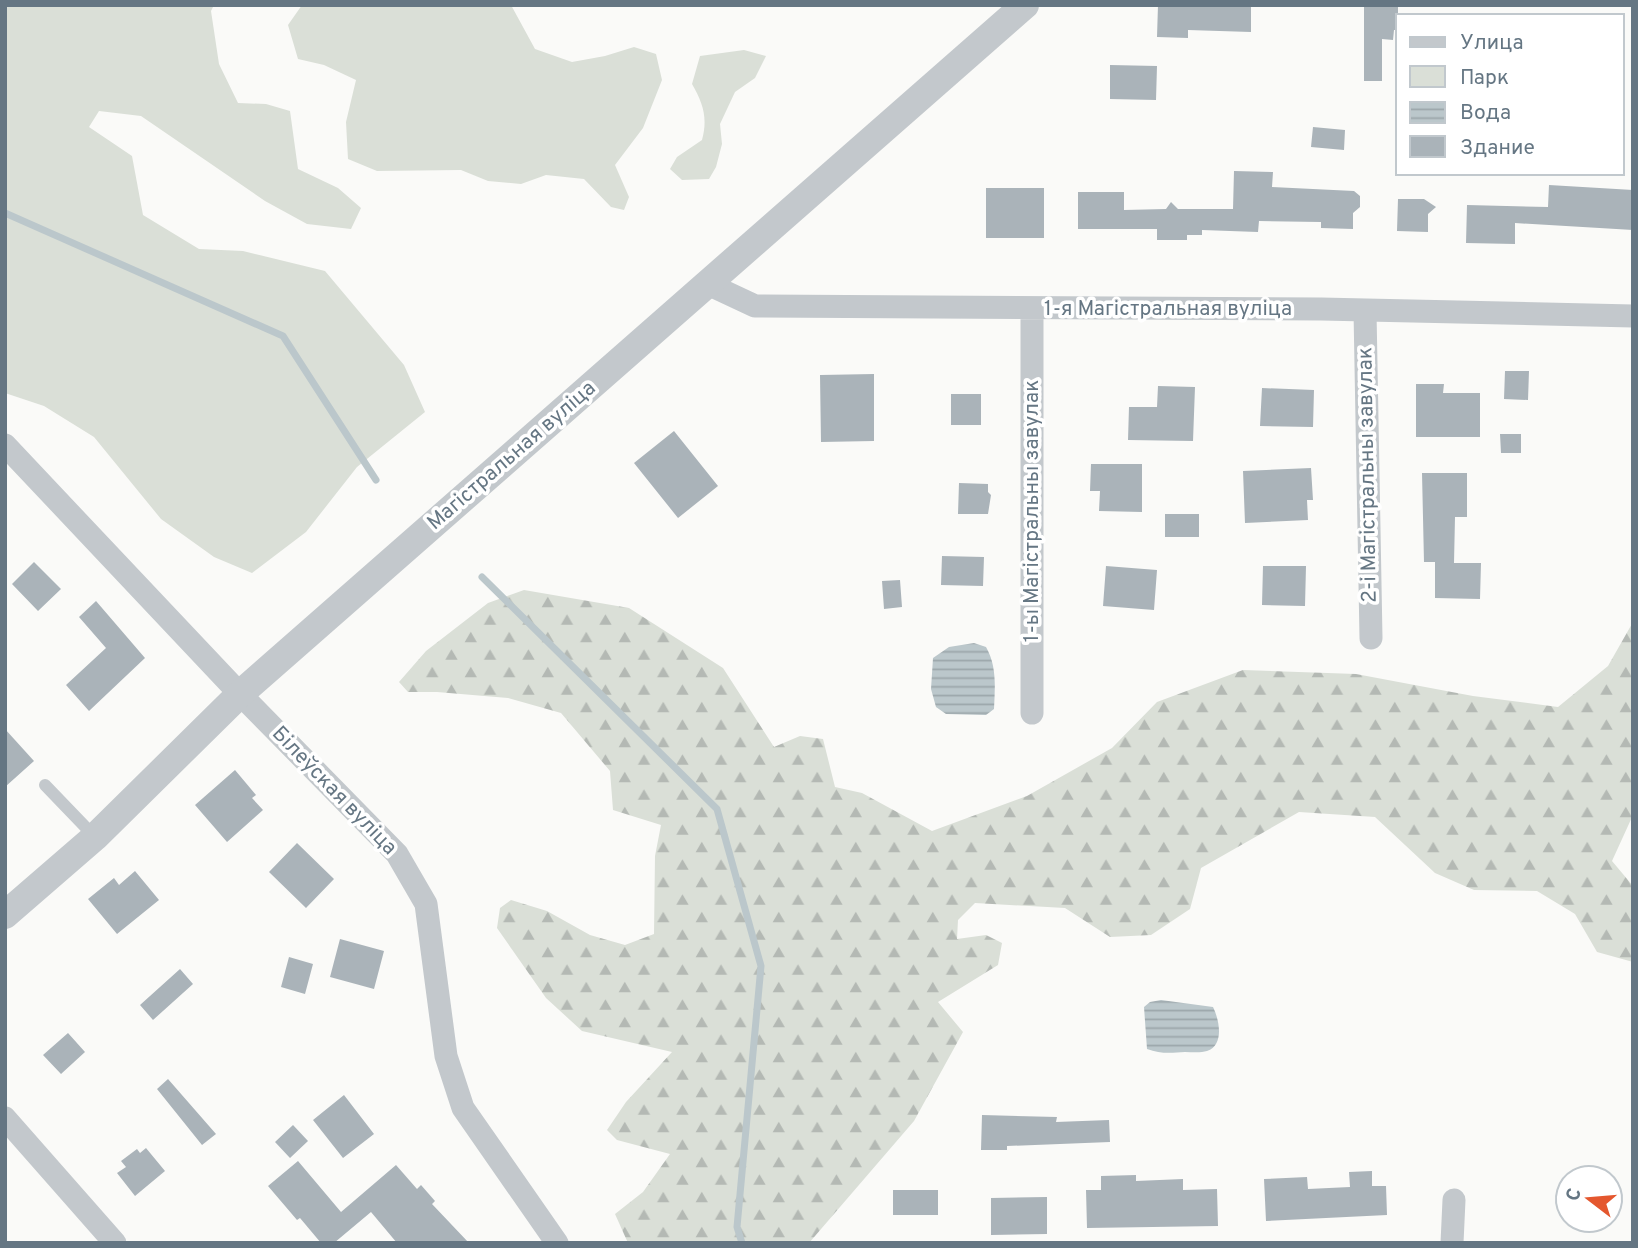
<svg xmlns="http://www.w3.org/2000/svg" width="1638" height="1248" viewBox="0 0 1638 1248" font-family="Overpass,sans-serif">
<style>
.green{fill:#dadfd7}
.forest{fill:url(#forest-firs)}
.water{fill:url(#water-rules)}
.lines{fill:none;stroke-linecap:round;stroke-linejoin:round}
.stream{stroke:#bbc7cb;stroke-width:7}
.building{fill:#aab3b9}
.service{stroke:#c3c8cc;stroke-width:12}
.minor{stroke:#c3c8cc;stroke-width:23}
.tertiary{stroke:#c3c8cc;stroke-width:28}
.labels{text-anchor:middle;dominant-baseline:central;stroke-width:7;stroke-linejoin:round;paint-order:stroke}
.street-label{font-size:21px;fill:#657683;stroke:#fff}
</style>
<defs>
<pattern id="forest-firs" width="22" height="20" patternUnits="userSpaceOnUse" patternTransform="scale(1.75)"><rect width="22" height="20" fill="#dadfd7"/><path d="M5 1l3.5 6h-7zM16 11l3.5 6h-7z" fill="#b4b9b4"/></pattern>
<pattern id="water-rules" width="6" height="5" patternUnits="userSpaceOnUse" patternTransform="scale(1.75)"><rect width="6" height="5" fill="#bbc7cb"/><path d="M0 2.5h6" fill="none" stroke="#9ca6aa"/></pattern>
</defs>
<rect width="100%" height="100%" fill="#fafaf8"/>
<path class="green" d="M5,5H214L211,11L219,64L238,103L266,104L290,111L298,169L338,188L361,208L351,229L307,224L265,201L141,116L99,111L89,127L132,156L143,215L199,249L243,251L325,271L404,365L425,412L357,467L306,532L252,573L214,557L161,519L94,437L44,406L5,393Z
M302,5H511L535,49L572,62L605,56L634,47L656,54L662,80L643,128L615,165L629,197L624,210L611,207L584,179L546,175L521,184L488,181L461,170L377,171L348,159L346,122L356,80L324,65L298,59L288,25Z
M744,50L766,56L755,78L735,92L720,124L722,144L716,167L709,179L682,180L670,169L677,157L702,140C708,118 703,103 692,84L700,56Z"/>
<path class="forest" d="M524,590L629,608L723,668L774,747L800,736L823,739L835,787L862,793L932,831L1027,796L1112,748L1157,702L1243,670L1356,674L1473,696L1558,707L1608,666L1633,622V815L1612,861L1633,886V962L1597,952L1575,914L1537,891L1474,890L1435,873L1375,817L1299,812L1201,868L1190,909L1151,935L1110,937L1065,908L975,903L958,920L957,939L986,935L1002,943L998,965L938,1002L963,1032L914,1121L809,1243H628L615,1214L643,1192L670,1154L617,1140L607,1130L626,1102L672,1052L582,1031L546,998L497,928L500,908L511,900L547,911L590,935L625,945L654,934L655,856L661,825L613,810L610,771L561,713L508,698L437,692H408L399,682L426,651L488,603Z"/>
<path class="water" d="M974,643L986,647C997,666 995,687 994,709L986,715L946,714L936,707L931,689L933,658L949,647Z
M1161,1000L1213,1007C1219,1019 1225,1045 1207,1051C1201,1053 1192,1052 1185,1052C1171,1053 1160,1054 1147,1049L1144,1007L1150,1002Z"/>
<g class="lines">
<path class="stream" d="M5,213L283,336L376,480
M482,577L717,809L761,966L737,1227L742,1243"/>
</g>
<path class="building" d="M1158,5H1251V32L1188,30V38L1157,37Z
M1364,5H1398V30H1394L1393,40L1382,39V81H1364Z
M1110,65L1157,66L1156,100L1110,99Z
M1313,127L1345,130L1344,150L1311,147Z
M1234,171L1273,172L1272,187L1354,191L1360,196V207L1353,213V229L1321,228V222L1259,221L1258,232L1202,230V235H1187V240H1157V229H1078V192H1124V210L1166,209L1171,202L1178,209H1233Z
M1549,185L1633,190V230L1515,223V244L1466,243L1467,205L1548,207Z
M986,188H1044V238H986Z
M1398,199H1424L1436,207L1428,214V232L1397,231Z
M1505,371H1529L1528,400L1504,399Z
M874,374V441L821,442L820,375Z
M1416,384H1444L1443,393H1480V437H1416Z
M1158,386L1195,387L1193,441L1128,440L1129,407H1157Z
M1262,388L1314,390L1313,427L1260,426Z
M951,394H981V425H951Z
M674,431L718,486L678,518L634,463Z
M1500,434H1521V453H1501Z
M1091,464H1142V512L1099,511L1100,491H1090Z
M1311,468L1313,500H1307L1308,520L1245,523L1243,471Z
M1422,473H1467V517H1455L1454,563H1481L1480,599L1435,598V562H1424Z
M959,483L988,484V492L991,495L988,514H958Z
M1165,514H1199V537H1165Z
M942,556L984,557L983,586L941,585Z
M34,562L61,589L38,611L12,584Z
M1106,566L1157,570L1154,610L1103,606Z
M1263,566H1306L1305,606L1262,605Z
M900,580L902,607L884,609L882,581Z
M96,601L145,658L89,711L66,685L106,648L79,617Z
M5,729L34,761L5,787Z
M235,770L256,795L252,798L263,810L227,842L195,805Z
M297,843L334,879L306,908L269,872Z
M135,871L159,900L117,934L88,899L114,878L119,885Z
M340,939L384,951L374,989L330,977Z
M289,957L313,964L305,994L281,987Z
M180,969L193,984L153,1020L140,1005Z
M68,1033L85,1052L61,1074L43,1055Z
M168,1079L216,1134L202,1145L157,1089Z
M344,1095L374,1134L343,1158L313,1120Z
M982,1115L1057,1117L1056,1122L1109,1120L1110,1142L1007,1146V1150H981Z
M293,1125L308,1141L290,1158L275,1142Z
M146,1148L165,1171L135,1196L117,1173L126,1167L121,1161L137,1149L140,1153Z
M298,1161L341,1212L396,1165L417,1189L421,1185L435,1201L432,1204L469,1243H397L371,1212L334,1243H321L300,1218L297,1220L268,1186Z
M1372,1171V1186H1386L1387,1215L1266,1221L1264,1179L1307,1177L1308,1189L1350,1187L1349,1172Z
M1136,1175V1181L1183,1179V1190L1217,1189L1218,1226L1087,1228L1086,1190H1101V1176Z
M893,1190H938V1215H893Z
M1047,1197V1234L991,1235V1198Z"/>
<g class="lines">
<path class="service" d="M45,785L95,837"/>
<path class="minor" d="M708,284L755,306L1321,309L1633,316
M1365,311L1371,638
M5,445L240,694L397,854L426,904L446,1056L463,1108L557,1243
M1032,713V309
M5,1118L115,1243
M1452,1243L1454,1200"/>
<path class="tertiary" d="M5,915L95,837L240,694L1025,5"/>
</g>
<g class="labels">
<g class="street-label">
<text x="1168" y="309">1-я Магістральная вуліца</text>
<text transform="translate(512 456) rotate(-41)">Магістральная вуліца</text>
<text transform="translate(1368 475) rotate(-91)">2-і Магістральны завулак</text>
<text transform="translate(1032 511) rotate(-90)">1-ы Магістральны завулак</text>
<text transform="translate(334 791) rotate(46)">Білеўская вуліца</text>
</g>
</g>
<rect width="1638" height="1248" fill="none" stroke="#657683" stroke-width="14"/>
<rect x="1396" y="14" width="228" height="161" fill="#ffffff" stroke="#c1c8cd" stroke-width="2"/>
<rect x="1410" y="37" width="35" height="10" fill="#c3c8cc" stroke="#c1c8cd" stroke-width="2"/>
<text x="1460" y="49" font-size="21" fill="#657683">Улица</text>
<rect x="1410" y="66" width="35" height="21" fill="#dadfd7" stroke="#c1c8cd" stroke-width="2"/>
<text x="1460" y="84" font-size="21" fill="#657683">Парк</text>
<rect x="1410" y="102" width="35" height="21" fill="url(#water-rules)" stroke="#c1c8cd" stroke-width="2"/>
<text x="1460" y="119" font-size="21" fill="#657683">Вода</text>
<rect x="1410" y="136" width="35" height="21" fill="#aab3b9" stroke="#c1c8cd" stroke-width="2"/>
<text x="1460" y="154" font-size="21" fill="#657683">Здание</text>
<g transform="translate(1589 1199) rotate(286)"><circle r="33" fill="#ffffff" stroke="#c1c8cd" stroke-width="2"/>
<path d="M0-5L12 26L0 18L-12 26Z" fill="#e4572e"/>
<text y="-10" font-size="19" font-weight="bold" text-anchor="middle" fill="#657683">С</text>
</g>
</svg>
